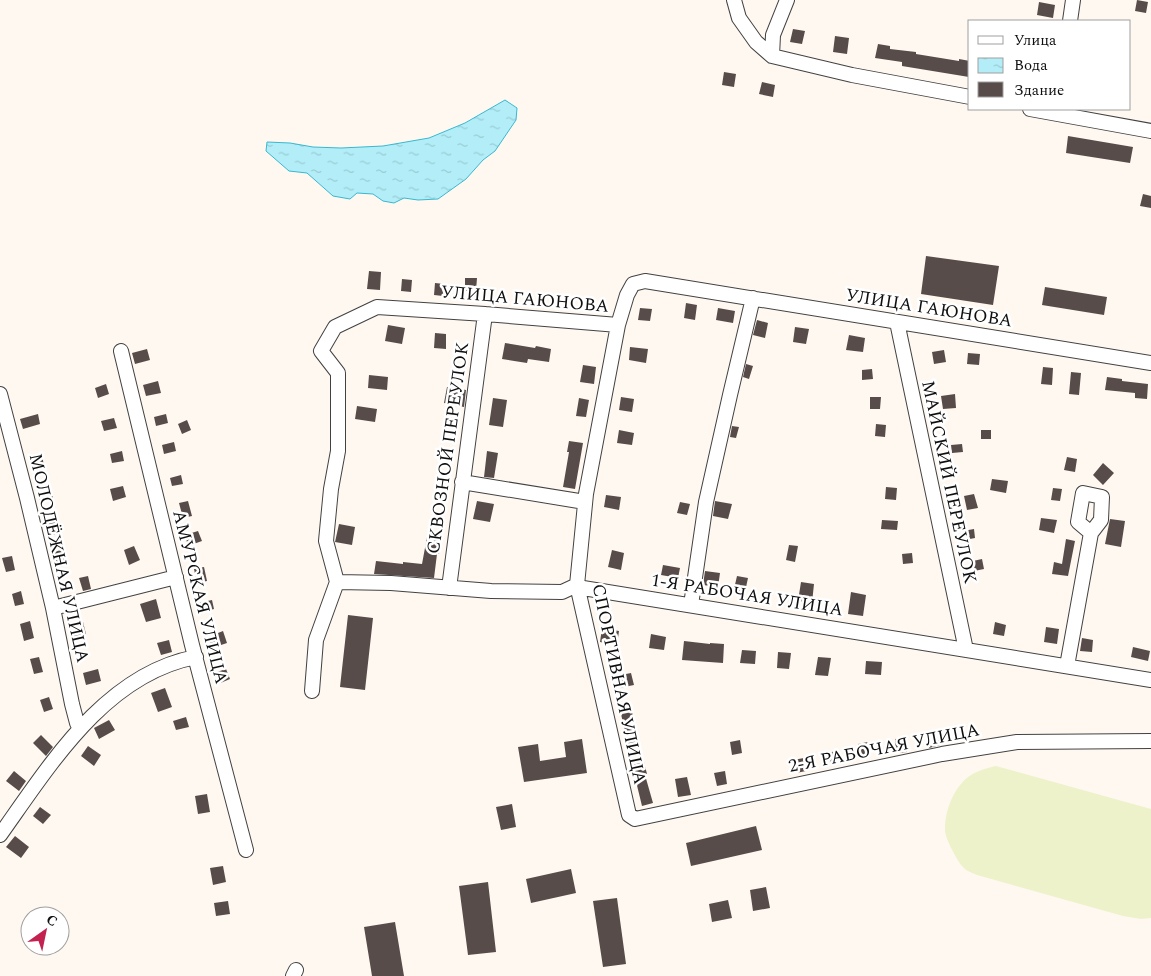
<svg xmlns="http://www.w3.org/2000/svg" width="1151" height="976" viewBox="0 0 1151 976" font-family="Spectral,serif">
<style>
.pitch{fill:#edf2ca}
.water{fill:url(#water-ripples);stroke:#38b8d1}
.building{fill:#584c4a}
.lines{fill:none;stroke-linecap:round;stroke-linejoin:round}
.minor-casing{stroke:#424242;stroke-width:16}
.minor{stroke:#fff;stroke-width:14}
.labels{text-anchor:middle;dominant-baseline:central;stroke-width:5;stroke-linejoin:round;paint-order:stroke}
.street-label{font-size:18px;fill:#0f0f0f;stroke:#fff}
</style>
<defs>
<pattern id="water-ripples" width="26" height="14" patternUnits="userSpaceOnUse" patternTransform="scale(1.25)"><rect width="26" height="14" fill="#b3eef8"/><path d="M2 4q2-2 4 0t4 0M15 11q2-2 4 0t4 0" fill="none" stroke="#99cbd3"/></pattern>
</defs>
<rect width="100%" height="100%" fill="#fff8f0"/>
<path class="pitch" d="M996,766L1151,809V918L1141,919L1123,916L977,875C973,873 966,871 963,867C958,862 944,837 945,829C945,811 953,789 968,777C976,771 987,768 996,766Z"/>
<path class="water" d="M505,100L517,108L516,120L495,151L483,160L466,179L438,199L418,200L404,198L394,203L383,201L373,194L357,193L350,199L333,196L307,173L289,171L266,151L267,142L290,143L313,147L341,148L383,146L429,138L465,123Z"/>
<path class="building" d="M1137,0L1148,2L1146,13L1135,11Z
M1039,2L1055,5L1053,18L1037,15Z
M793,29L805,31L802,44L790,42Z
M835,36L849,38L847,54L833,52Z
M878,44L890,46V49L916,52V54L959,61V59L970,61L969,77L902,66V62L875,58Z
M724,72L736,74L734,87L722,85Z
M762,82L775,85L773,97L759,94Z
M1068,136L1133,147L1130,163L1066,153Z
M1143,194L1151,196V208L1140,206Z
M926,256L999,266L993,305L921,294Z
M369,271L381,272L380,290L367,289Z
M465,278H477L476,291H465Z
M402,279L412,280L411,292L401,291Z
M435,283L444,284L443,296L434,295Z
M1045,287L1107,297L1104,315L1042,305Z
M686,303L697,305L695,320L684,318Z
M640,308L652,309L650,321L638,320Z
M718,308L735,311L733,323L716,320Z
M757,320L768,323L765,338L753,335Z
M388,325L405,328L402,344L385,341Z
M795,327L809,329L806,344L793,342Z
M435,333L446,334V349L434,348Z
M849,335L865,338L863,352L846,350Z
M505,343L535,348L536,346L551,349L549,362L528,359L527,363L502,359Z
M630,347L648,349L646,363L629,360Z
M147,349L150,360L135,364L132,353Z
M944,350L946,362L934,364L932,352Z
M968,353L980,354L979,365L967,364Z
M746,364L753,366L749,379L743,377Z
M583,365L596,367L594,384L580,382Z
M1043,367L1053,368L1052,385L1041,384Z
M872,369L873,379L862,380V370Z
M1071,372L1081,373L1079,395L1069,394Z
M369,375L388,377L387,390L368,388Z
M1107,377L1122,379V381L1148,384L1147,399L1135,398V393L1105,390Z
M158,381L161,393L146,396L143,385Z
M106,384L109,394L98,398L95,388Z
M447,387L466,390L464,407L444,403Z
M955,394L956,408L943,409L941,396Z
M621,397L634,399L632,412L619,410Z
M870,397H881L880,409H870Z
M493,398L507,400L503,427L489,425Z
M579,398L589,400L586,417L576,416Z
M357,406L377,409L375,422L355,419Z
M38,414L40,424L23,429L20,419Z
M166,414L168,423L156,426L154,417Z
M114,418L117,428L104,431L101,421Z
M187,420L191,430L182,434L178,424Z
M876,424L886,425L885,437L875,436Z
M732,426L739,427L736,438L730,437Z
M619,430L634,433L632,445L617,443Z
M981,430H991V439H981Z
M569,441L583,443L575,489L563,487L569,452H567Z
M174,442L176,451L164,454L162,445Z
M962,444L963,452L952,453L951,445Z
M122,451L124,461L112,463L110,454Z
M487,451L498,453L494,478L484,477Z
M42,455L44,466L32,469L29,458Z
M1067,457L1077,459L1075,472L1064,470Z
M1103,463L1114,473L1103,485L1093,475Z
M181,475L183,484L172,486L170,478Z
M992,479L1008,481L1006,493L990,490Z
M123,486L126,497L113,501L110,489Z
M50,487L53,498L40,502L37,490Z
M886,487L897,488L896,500L885,499Z
M1053,488L1062,489L1060,501L1051,500Z
M974,494L978,508L967,510L964,496Z
M606,495L621,497L619,510L604,507Z
M188,501L192,516L183,518L179,503Z
M477,501L494,504L490,522L473,519Z
M715,501L732,504L728,519L713,516Z
M680,502L690,504L687,515L677,513Z
M1041,518L1057,520L1054,533L1039,530Z
M1110,519L1125,521L1121,547L1105,544Z
M56,520L60,533L47,536L44,523Z
M882,520L898,521L897,530L881,529Z
M339,524L355,527L352,545L335,542Z
M974,529L975,538L965,540L963,531Z
M198,531L202,541L188,546L185,535Z
M427,537L441,539L439,554H437L434,578L374,574L376,561L403,564V562L422,564Z
M1066,539L1075,541L1068,576L1052,574L1054,562L1062,564Z
M789,545L798,546L795,562L786,560Z
M134,546L140,560L129,565L124,550Z
M65,549L68,565L57,567L54,552Z
M612,550L624,553L621,570L608,567Z
M912,553L913,563L903,564L902,554Z
M12,556L15,570L6,572L2,558Z
M982,559L984,569L974,571L973,561Z
M663,565L680,568L678,578L661,575Z
M204,567L207,581L197,583L194,569Z
M705,571L720,573L718,587L703,585Z
M88,576L91,589L83,591L79,578Z
M737,576L748,578L745,592L734,589Z
M801,582L814,584L812,603L798,601Z
M21,591L24,604L15,606L12,594Z
M851,592L866,595L863,616L848,614Z
M156,599L161,618L146,622L140,604Z
M212,600L214,609L201,613L199,603Z
M348,615L373,618L365,690L340,687Z
M30,621L34,638L24,641L20,624Z
M83,622L86,634L72,638L69,626Z
M995,622L1006,625L1004,636L993,634Z
M1046,627L1059,629L1057,644L1044,642Z
M602,628L619,631L617,645L600,642Z
M223,631L227,643L212,648L208,637Z
M651,634L666,637L664,650L649,648Z
M1082,638L1093,640L1092,652L1080,651Z
M169,640L172,652L161,655L157,643Z
M684,641L710,644V643L724,644L723,663L682,660Z
M1133,647L1150,651L1148,661L1131,657Z
M742,650L756,651L755,664L740,663Z
M778,652L791,653L789,669L777,668Z
M39,657L43,672L34,674L30,659Z
M818,657L831,658L828,676L815,675Z
M866,661L882,662L881,675L865,674Z
M98,669L101,681L86,685L83,673Z
M226,669L230,679L218,684L214,673Z
M631,673L634,685L619,688L616,676Z
M165,688L172,707L158,712L151,693Z
M49,697L53,709L44,712L40,700Z
M631,708L640,746L629,748L620,710Z
M186,717L189,727L176,730L173,721Z
M109,720L115,730L99,739L94,728Z
M41,735L53,747L46,756L33,743Z
M905,738L907,752L896,753L895,739Z
M582,739L587,773L524,782L518,747L538,744L540,761L566,757L564,742Z
M740,740L742,753L732,755L730,742Z
M939,740L940,745L929,748L928,742Z
M868,742L871,753L861,756L858,744Z
M88,746L101,755L94,766L81,756Z
M838,750L840,760L831,763L829,753Z
M804,758L806,771L796,773L793,760Z
M644,762L647,774L645,775L653,803L642,806L632,765Z
M14,771L26,781L19,791L6,781Z
M725,771L727,784L717,786L714,773Z
M687,777L691,795L678,797L675,779Z
M207,794L210,812L198,814L195,796Z
M512,804L516,827L501,830L496,807Z
M40,807L51,815L43,824L33,816Z
M756,826L762,850L691,866L686,843Z
M15,836L29,847L21,858L6,847Z
M223,866L226,882L213,885L210,868Z
M571,869L576,893L531,903L526,879Z
M488,882L496,952L468,955L459,886Z
M766,887L770,908L753,911L750,890Z
M617,898L626,964L603,967L593,901Z
M728,900L732,918L712,922L709,904Z
M228,901L230,914L216,916L214,903Z
M395,922L404,976H372L364,927Z"/>
<g class="lines">
<defs>
<path id="minor" d="M734,0L739,18L756,42L772,56L852,75L970,97
M1070,21L1073,0
M772,56L773,35L787,0
M1030,109L1151,131
M897,322L966,650
M618,325L586,494L577,585L629,815L635,819L942,754L1017,742L1151,741
M121,351L192,645L246,850
M0,394L27,498L53,608L72,704L77,723L80,729
M462,482L585,502
M337,582L391,583L491,591L562,592L577,585L583,588L1151,680
M449,588L485,314
M691,605L706,502L730,395L753,298
M53,608L176,577
M1067,666L1091,533L1101,520L1102,497L1083,493L1078,522L1091,533
M312,691L316,640L337,582L326,541L331,489L338,451V373L321,351L335,327L377,307L485,314L618,325L627,295L633,284L645,281L1151,363
M0,835C50,765 105,674 196,657
M293,976L296,970"/>
</defs>
<use href="#minor" class="minor-casing"/>
<use href="#minor" class="minor"/>
</g>
<g class="labels">
<g class="street-label">
<text transform="translate(525 299) rotate(5)">УЛИЦА ГАЮНОВА</text>
<text transform="translate(929 308) rotate(9)">УЛИЦА ГАЮНОВА</text>
<text transform="translate(448 448) rotate(-82)">СКВОЗНОЙ ПЕРЕУЛОК</text>
<text transform="translate(949 482) rotate(78)">МАЙСКИЙ ПЕРЕУЛОК</text>
<text transform="translate(59 558) rotate(77)">МОЛОДЁЖНАЯ УЛИЦА</text>
<text transform="translate(747 595) rotate(9)">1-Я РАБОЧАЯ УЛИЦА</text>
<text transform="translate(200 597) rotate(76)">АМУРСКАЯ УЛИЦА</text>
<text transform="translate(619 684) rotate(78)">СПОРТИВНАЯ УЛИЦА</text>
<text transform="translate(884 748) rotate(-11)">2-Я РАБОЧАЯ УЛИЦА</text>
</g>
</g>
<rect x="968" y="20" width="162" height="90" fill="#ffffff" stroke="#9f9f9f"/>
<rect x="978" y="36" width="25" height="8" fill="#ffffff" stroke="#9f9f9f"/>
<text x="1014" y="45" font-size="15" fill="#0f0f0f">Улица</text>
<rect x="978" y="58" width="25" height="15" fill="url(#water-ripples)" stroke="#9f9f9f"/>
<text x="1014" y="70" font-size="15" fill="#0f0f0f">Вода</text>
<rect x="978" y="82" width="25" height="15" fill="#584c4a" stroke="#9f9f9f"/>
<text x="1014" y="95" font-size="15" fill="#0f0f0f">Здание</text>
<g transform="translate(45 931) rotate(33)"><circle r="24" fill="#ffffff" stroke="#9f9f9f"/>
<path d="M0-4L9 19L0 12L-9 19Z" fill="#c32250"/>
<text y="-8" font-size="14" font-weight="bold" text-anchor="middle" fill="#0f0f0f">С</text>
</g>
</svg>
